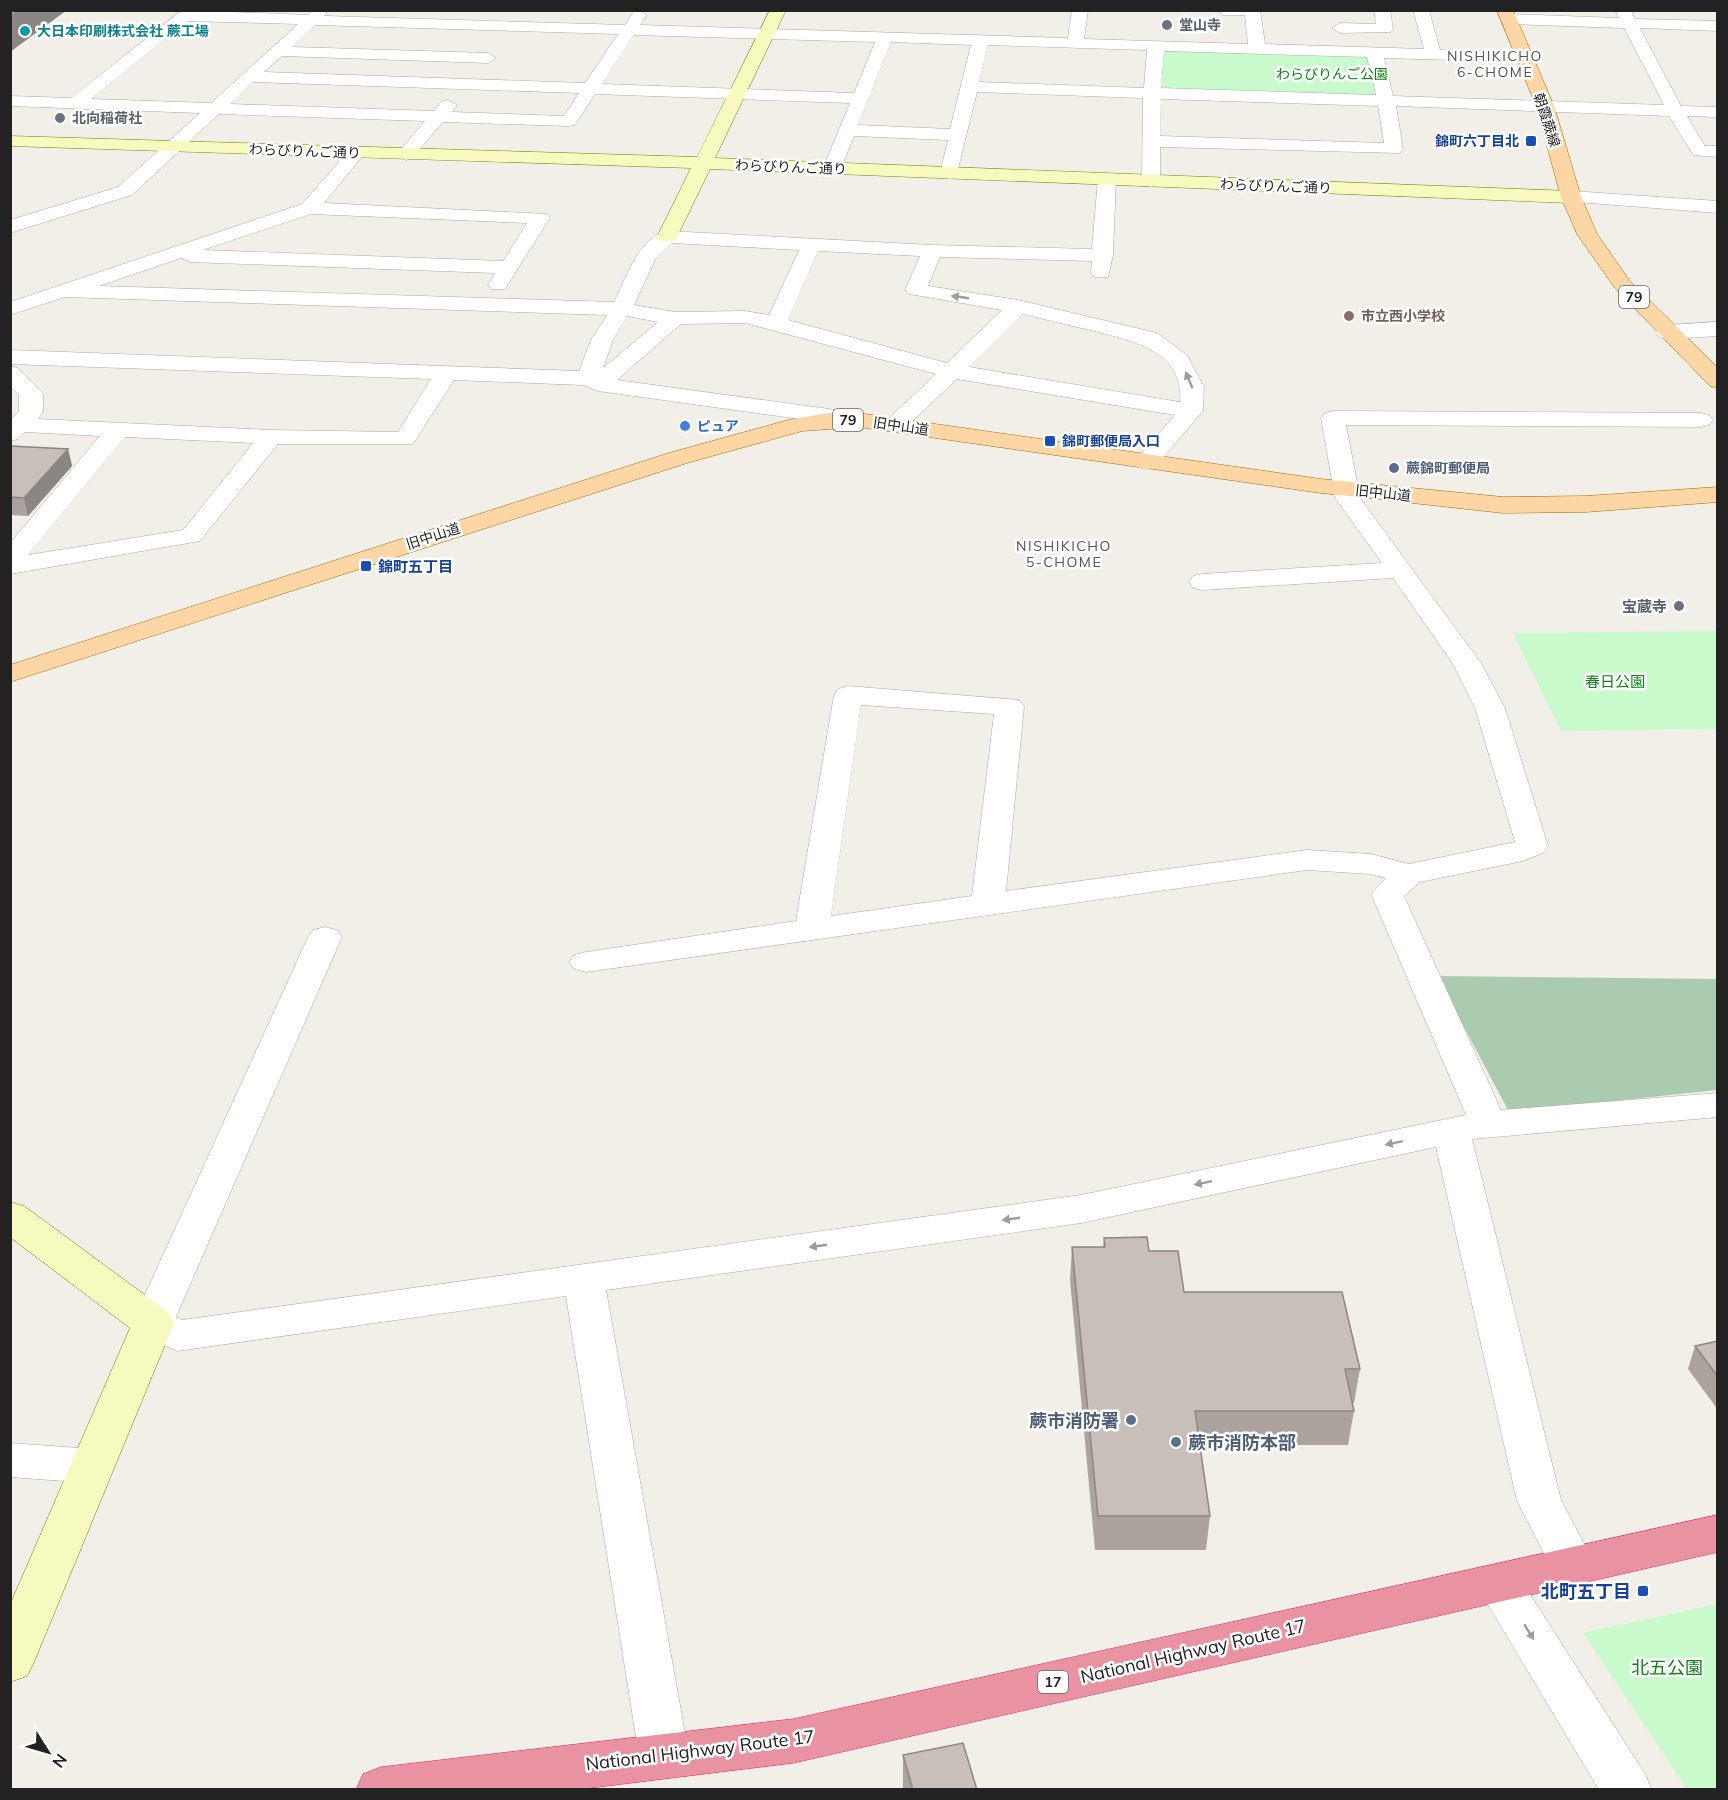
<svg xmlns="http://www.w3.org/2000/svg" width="1728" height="1800" viewBox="0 0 1728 1800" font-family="Mulish,'Noto Sans JP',sans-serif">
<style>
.cemetery{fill:#aacbaf}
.park{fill:#c8facc}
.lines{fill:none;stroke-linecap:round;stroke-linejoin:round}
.street-casing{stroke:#a9a9a9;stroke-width:1}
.secondary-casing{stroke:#707d05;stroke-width:1}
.primary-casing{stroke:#a06b00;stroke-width:1}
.highway-casing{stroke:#dc2a67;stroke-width:1}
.street{fill:#fff;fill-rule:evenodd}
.secondary{fill:#f7fabf;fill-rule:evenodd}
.primary{fill:#fcd6a4;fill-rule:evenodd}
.highway{fill:#e892a2;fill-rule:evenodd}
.wall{fill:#aba49e}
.shaded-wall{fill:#8b8681}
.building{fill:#c7bfb8;stroke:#8b8681;stroke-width:1.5}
.oneway{fill:#9c9c9c}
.worship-dot{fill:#6b7280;stroke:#fff;stroke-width:2}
.culture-dot{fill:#0f9aa8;stroke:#fff;stroke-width:2}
.transit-dot{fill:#1a4fb4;stroke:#fff;stroke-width:2}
.education-dot{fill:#8d6e63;stroke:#fff;stroke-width:2}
.shop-dot{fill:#3f7fe0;stroke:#fff;stroke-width:2}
.service-dot{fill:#5c6f8a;stroke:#fff;stroke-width:2}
.labels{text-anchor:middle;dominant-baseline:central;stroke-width:5;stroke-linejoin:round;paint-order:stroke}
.far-worship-label{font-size:14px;font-weight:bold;fill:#5b616d;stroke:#fff;text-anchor:start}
.far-culture-label{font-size:14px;font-weight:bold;fill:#0d838f;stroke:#fff;text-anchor:start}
.far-neighbourhood-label{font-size:14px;letter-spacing:1.5px;fill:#555;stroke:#fff}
.far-park-label{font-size:14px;fill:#0c8416;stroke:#fff}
.far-street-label{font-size:14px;fill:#222;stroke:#fff}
.far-transit-label{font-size:14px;font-weight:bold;fill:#164399;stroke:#fff;text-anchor:end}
.shield{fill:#fff;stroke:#646464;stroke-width:1.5}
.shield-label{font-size:14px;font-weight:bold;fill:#222}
.far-education-label{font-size:14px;font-weight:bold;fill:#785e54;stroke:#fff;text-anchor:start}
.far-shop-label{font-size:14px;font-weight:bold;fill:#366cbe;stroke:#fff;text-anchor:start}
.far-service-label{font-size:14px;font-weight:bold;fill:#4e5e75;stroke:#fff;text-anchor:start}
.transit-label{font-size:15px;font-weight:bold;fill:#164399;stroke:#fff;text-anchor:start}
.worship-label{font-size:15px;font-weight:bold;fill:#5b616d;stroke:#fff;text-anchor:end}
.park-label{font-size:15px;fill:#0c8416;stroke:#fff}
.near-service-label{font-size:18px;font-weight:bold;fill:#4e5e75;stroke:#fff;text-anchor:end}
.near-transit-label{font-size:18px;font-weight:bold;fill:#164399;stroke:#fff;text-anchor:end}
.near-street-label{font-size:18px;fill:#222;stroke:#fff}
.near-park-label{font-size:18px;fill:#0c8416;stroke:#fff}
</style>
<rect width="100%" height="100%" fill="#f2efe9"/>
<path class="cemetery" d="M1437,976L1717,979V1090L1509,1112Z"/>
<path class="park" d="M1156,44L1374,51L1385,101L1152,92Z
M1717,631V729L1561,731L1513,633Z
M1717,1604V1789H1687L1583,1633Z"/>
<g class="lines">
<defs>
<path id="street" d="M182,10L308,15L313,10H327L325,16L625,25L633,12L640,10L647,15L640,25L1068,38L1072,10H1088L1084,39L1248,44L1245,15H1223L1216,10H1260L1265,44L1424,49L1413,10H1429L1440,50L1524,52L1532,57L1524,62L1384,58L1393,96L1664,105L1624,28L1508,24L1500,19L1508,14L1619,18L1615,10H1631L1635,19L1718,21V31L1640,28L1681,106L1718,107V117L1687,116L1705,146H1718V157L1693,155L1669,116L1396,106L1403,149L1400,153L1160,147V181L1151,187L1142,181L1143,98L977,92L956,177L949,179L940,173L948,140L854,136L841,168L832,174L823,168L850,103L595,94L575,125L569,126L443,122L412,158L406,160L397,154L425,121L219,114L132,195L10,233V220L118,187L200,113L10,106V96L71,98ZM188,21L298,24L211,103L91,99ZM315,25L618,34L585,83L264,72L282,56L488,63L496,58L488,53L292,47ZM634,35L875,42L854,93L602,84ZM891,42L971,45L950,129L858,125ZM988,45L1147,50L1144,88L979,82ZM1164,51L1367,57L1376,95L1161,88ZM253,82L579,93L564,116L452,112L457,105L448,100L442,101L434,111L230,104ZM1161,99L1378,106L1384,143L1160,136Z
M1374,10H1390L1393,29L1391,32L1340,33L1332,28L1340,23L1376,24Z
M357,147L366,152L324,203L547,214L550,218L505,289H491L488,285L495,273L190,262L181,258L99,286L614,302C626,278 638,238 667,231L932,245L1092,249L1098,179L1107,173L1116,179L1113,255L1108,277H1094L1091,273L1092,261L940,257L928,286L1018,300L1157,333L1187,355L1204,387L1203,411L1155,467L1146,469L1137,467L1134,462L1175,415L957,379L903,430H887L883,425L887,420L936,374L745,323L681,324L617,380L858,413L866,415L870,420L866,425L858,427L598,391L583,385L454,380L413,444H278L200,541L10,574V543L100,436L25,432L18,439L10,441V420L19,411V395L10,386V366L18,368L43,393V412L38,419L271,430L398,432L431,379L10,364V350L579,371L591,340L607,315L65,297L10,315V302L302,204L351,148ZM311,214L527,223L503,261L203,250ZM672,243L799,250L769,315L745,311L675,312L634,305L656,258ZM818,251L920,256L905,290L909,294L1002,310L947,363L788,320ZM1023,314C1045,319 1067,325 1090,330C1129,340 1185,350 1180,402L969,367ZM627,316L658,322L603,368L613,340ZM125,437L253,443L183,530L28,555Z
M1571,191L1718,201V213L1564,201L1561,197Z
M1718,322V336L1667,339L1659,337L1656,332L1659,327L1667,325Z
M1333,411L1701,413L1709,415L1713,420L1709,425L1701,427L1346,425L1360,498L1481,663L1505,708L1548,846L1543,853L1523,861L1420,882L1404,896L1501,1110L1718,1093V1117L1472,1139L1561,1500L1596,1566L1589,1579L1573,1585L1557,1579L1517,1501L1436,1147L1081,1223L606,1290L689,1756L682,1772L664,1778L646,1772L639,1756L566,1296L177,1351L138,1334L132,1323L308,937L313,930L325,927L337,930L342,937L176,1317L182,1320L1081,1195L1466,1115L1371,894L1386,878L1370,874L1307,870L586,972L574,969L569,962L574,955L586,952L796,921L834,695L838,689L848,686L1019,700L1024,706L1006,891L1307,850L1371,854L1409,864L1515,842L1475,708L1453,664L1393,578L1202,590L1193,588L1189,582L1193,576L1202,574L1382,563L1335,498L1321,418L1325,413ZM861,705L994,714L972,896L831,916Z
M10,1443L92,1449L108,1454L114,1466L108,1478L92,1483L10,1477Z
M1498,1564L1514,1569L1645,1774L1652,1790H1599L1475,1583L1482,1569Z"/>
<path id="secondary" d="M770,10H786L715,158L1571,191L1581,197L1571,203L710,169L677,237L674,241H660L657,237L691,168L10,146V136L697,157Z
M10,1202L24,1206L168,1312L174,1323L34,1662L27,1676L10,1682V1605L130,1328L10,1237Z"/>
<path id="primary" d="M1497,10H1513L1554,106L1581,197L1597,234L1629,280L1718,368V388L1710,386L1615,288L1577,234L1561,197L1536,106Z
M829,413H858L1321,479L1503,497L1586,496L1718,487V502L1586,512L1503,513L1321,493L858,427L802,431L687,463L10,682V665L669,453L792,419Z"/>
<path id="highway" d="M1718,1515V1552L793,1763L573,1790H356L363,1774L381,1767L793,1719Z"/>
</defs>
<use href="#street" class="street-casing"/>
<use href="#secondary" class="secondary-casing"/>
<use href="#primary" class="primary-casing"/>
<use href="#highway" class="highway-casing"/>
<use href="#street" class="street"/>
<use href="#secondary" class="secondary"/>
<use href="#primary" class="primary"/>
<use href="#highway" class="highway"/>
</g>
<path class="wall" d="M10,446L68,449L72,466L28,516L10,515Z
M1104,1238L1149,1251L1184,1292L1360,1369L1354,1403H1352L1354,1411L1348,1445H1200L1210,1516L1206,1550H1095L1070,1280L1072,1247H1103Z
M1718,1341V1410L1688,1369L1695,1346Z
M903,1755L977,1790H903Z"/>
<path class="shaded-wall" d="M19,10H67L10,52V16Z
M68,449L72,466L28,516L24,498Z"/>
<path class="building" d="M10,10H19L10,16Z
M10,446L68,449L24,498L10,497Z
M1147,1237L1149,1251H1178L1184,1292H1342L1360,1369H1345L1354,1411H1195L1210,1516H1098L1072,1247H1105L1104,1238Z
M1718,1341V1377L1695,1346Z
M963,1743L977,1790H913L903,1755Z"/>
<defs><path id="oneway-solid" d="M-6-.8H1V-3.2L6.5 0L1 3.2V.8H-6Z" transform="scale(1.5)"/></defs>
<g class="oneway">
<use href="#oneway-solid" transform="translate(960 297) rotate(-172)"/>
<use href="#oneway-solid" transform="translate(1189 380) rotate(-113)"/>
<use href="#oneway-solid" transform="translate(1394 1143) rotate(168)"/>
<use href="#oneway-solid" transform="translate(1203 1183) rotate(168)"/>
<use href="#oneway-solid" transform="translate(1011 1219) rotate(172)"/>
<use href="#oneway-solid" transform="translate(818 1246) rotate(172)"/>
<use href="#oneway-solid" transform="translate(1529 1632) rotate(58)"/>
</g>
<g class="worship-dot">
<circle cx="1167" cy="25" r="6"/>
<circle cx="60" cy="118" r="6"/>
<circle cx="1679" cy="606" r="6"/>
</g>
<circle class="culture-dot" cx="25" cy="31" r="6"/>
<g class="transit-dot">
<rect x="1525" y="135" width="12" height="12" rx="3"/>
<rect x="1044" y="435" width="12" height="12" rx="3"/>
<rect x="360" y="560" width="12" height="12" rx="3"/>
<rect x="1637" y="1585" width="12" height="12" rx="3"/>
</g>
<circle class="education-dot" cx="1349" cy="316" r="6"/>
<circle class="shop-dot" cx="685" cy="426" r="6"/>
<g class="service-dot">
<circle cx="1394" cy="468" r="6"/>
<circle cx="1131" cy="1420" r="6"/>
<circle cx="1176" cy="1442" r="6"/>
</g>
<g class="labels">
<g class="far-worship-label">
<text x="1179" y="25">堂山寺</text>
<text x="72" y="118">北向稲荷社</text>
</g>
<g class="far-culture-label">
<text x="37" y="31">大日本印刷株式会社 蕨工場</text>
</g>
<g class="far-neighbourhood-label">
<text x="1495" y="56">NISHIKICHO<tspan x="1495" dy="16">6-CHOME</tspan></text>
<text x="1064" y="546">NISHIKICHO<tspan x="1064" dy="16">5-CHOME</tspan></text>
</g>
<g class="far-park-label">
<text x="1332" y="74">わらびりんご公園</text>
</g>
<g class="far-street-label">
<text transform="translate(1547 120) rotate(72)">朝霞蕨線</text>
<text transform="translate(305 151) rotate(2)">わらびりんご通り</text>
<text transform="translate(791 167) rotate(2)">わらびりんご通り</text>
<text transform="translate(1276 186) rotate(2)">わらびりんご通り</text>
<text transform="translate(901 426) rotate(8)">旧中山道</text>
<text transform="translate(1383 493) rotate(6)">旧中山道</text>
<text transform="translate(433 536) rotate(-18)">旧中山道</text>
</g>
<g class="far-transit-label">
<text x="1519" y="141">錦町六丁目北</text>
<text x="1062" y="441" text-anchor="start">錦町郵便局入口</text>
</g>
<g class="shield">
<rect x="1619" y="286" width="30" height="22" rx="4.5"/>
<rect x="833" y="409" width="30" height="22" rx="4.5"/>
<rect x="1038" y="1671" width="30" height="22" rx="4.5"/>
</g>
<g class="shield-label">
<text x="1634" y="297">79</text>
<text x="848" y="420">79</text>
<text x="1053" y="1682">17</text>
</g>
<g class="far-education-label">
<text x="1361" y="316">市立西小学校</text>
</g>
<g class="far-shop-label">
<text x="697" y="426">ピュア</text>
</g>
<g class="far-service-label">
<text x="1406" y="468">蕨錦町郵便局</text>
</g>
<g class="transit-label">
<text x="378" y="566">錦町五丁目</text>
</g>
<g class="worship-label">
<text x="1667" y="606">宝蔵寺</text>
</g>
<g class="park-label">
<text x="1615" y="681">春日公園</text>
</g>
<g class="near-service-label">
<text x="1119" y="1420">蕨市消防署</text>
<text x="1188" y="1442" text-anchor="start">蕨市消防本部</text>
</g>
<g class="near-transit-label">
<text x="1631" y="1591">北町五丁目</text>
</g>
<g class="near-street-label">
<text transform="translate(1193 1651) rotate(-13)">National Highway Route 17</text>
<text transform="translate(700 1750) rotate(-7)">National Highway Route 17</text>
</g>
<g class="near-park-label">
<text x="1667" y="1667">北五公園</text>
</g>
</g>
<rect width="1728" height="1800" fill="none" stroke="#222222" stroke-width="24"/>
<g transform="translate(48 1752) rotate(127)" stroke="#ffffff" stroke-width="4.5" paint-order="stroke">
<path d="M0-4.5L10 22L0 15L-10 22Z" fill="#222222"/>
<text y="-9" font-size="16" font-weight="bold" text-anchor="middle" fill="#222222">N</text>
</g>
</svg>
